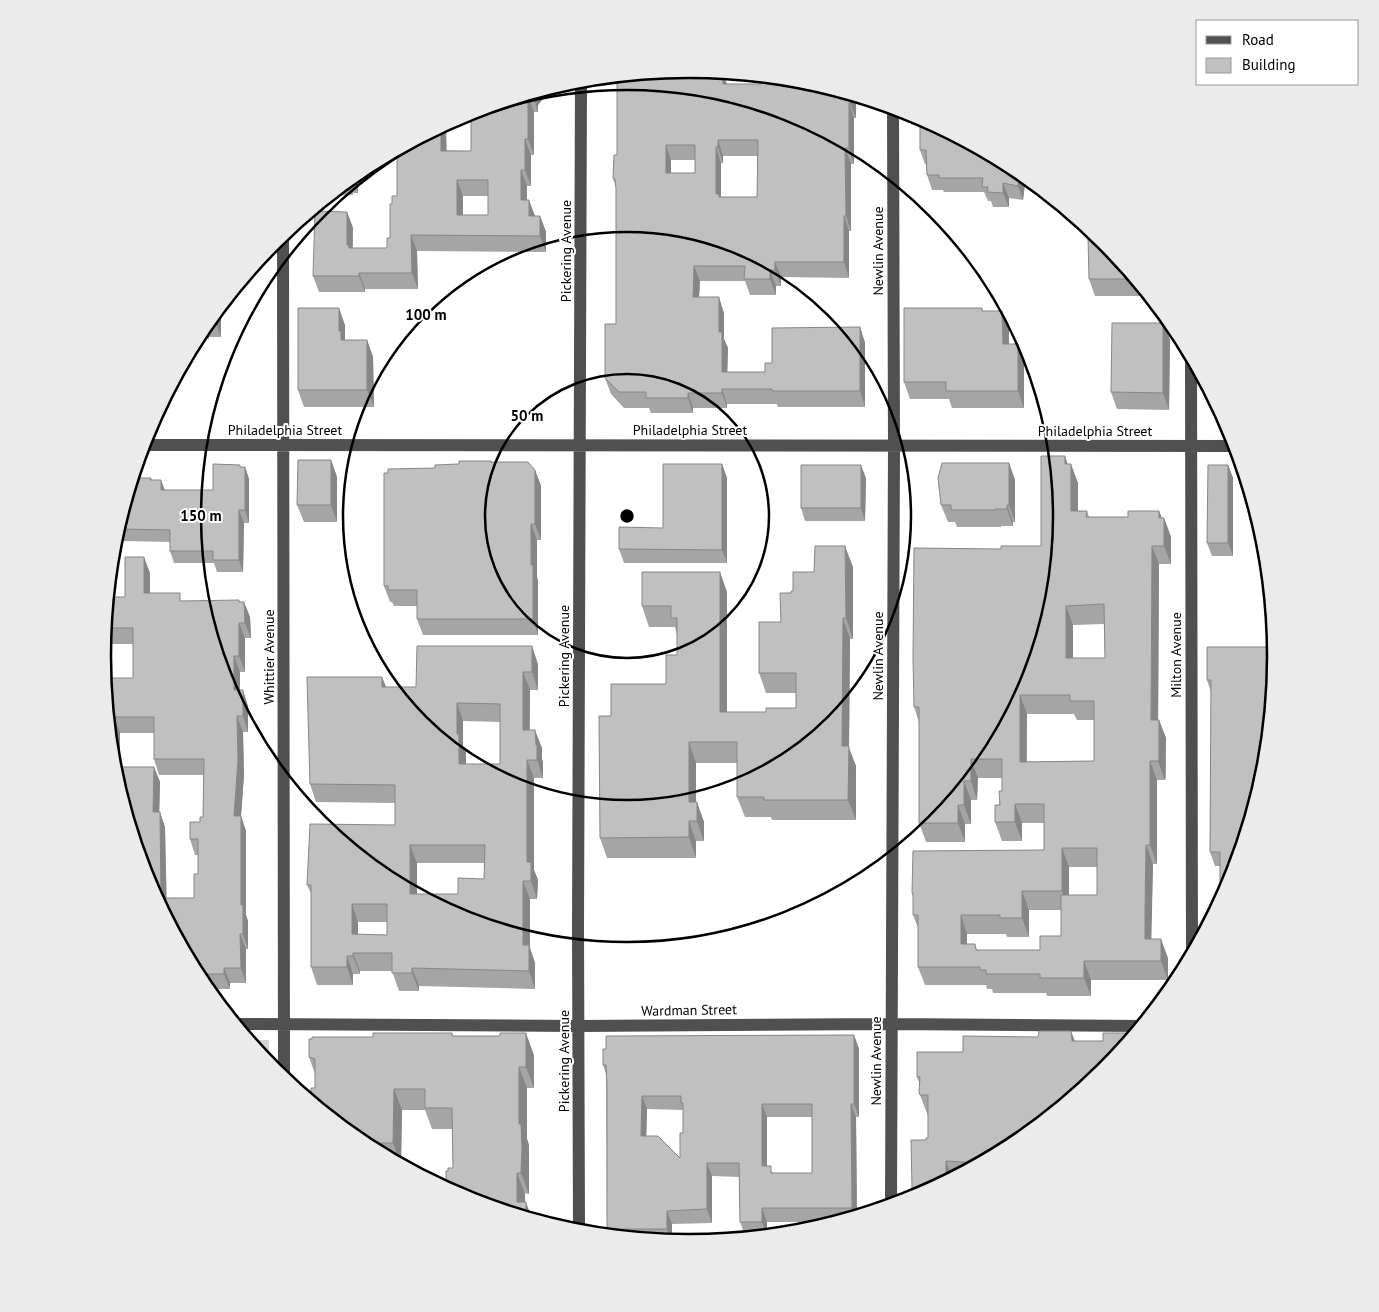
<svg xmlns="http://www.w3.org/2000/svg" width="1379" height="1312" viewBox="0 0 1379 1312" font-family="'PT Sans',sans-serif">
<style>
.green{fill:#d7d7d7}
.lines{fill:none;stroke-linecap:round;stroke-linejoin:round}
.minor{stroke:#505050;stroke-width:12}
.wall{fill:#a5a5a5;fill-rule:evenodd}
.shaded-wall{fill:#868686}
.building{fill:#c0c0c0;stroke:#868686;fill-rule:evenodd}
.ring{fill:none;stroke:#000;stroke-width:2.5}
.labels{text-anchor:middle;dominant-baseline:central;stroke-width:4;stroke-linejoin:round;paint-order:stroke}
.street-label{font-size:14px;fill:#000;stroke:#fff}
.rim{fill:none;stroke:#000;stroke-width:2.5}
.centre{fill:#000;stroke:#fff;stroke-width:2.5}
.ring-label{font-size:15px;text-anchor:middle;font-weight:bold;fill:#000;stroke:#fff;stroke-width:4;stroke-linejoin:round;paint-order:stroke}
</style>
<rect width="100%" height="100%" fill="#fff"/>
<path class="green" d="M249,1040H269V1065Z"/>
<g class="lines">
<path class="minor" d="M283,234L284,1079
M1191,355L1192,955
M143,445L1237,446
M236,1024L578,1026L891,1024L1142,1026
M891,1206L894,446L893,107
M579,1232L578,928L581,79"/>
</g>
<path class="wall" d="M719,74L727,84L856,96V118H854V164H851V231H849V278L781,277V286H776V295H750L745,281H700L699,297L724,313V339L728,348L727,372H765L772,363L860,327L865,343V407H778L777,404H727V408H693V413H651L649,408H624L611,394L605,378L616,324V186L613,179L617,155ZM723,156H757V197H721V163H723ZM671,160H695V173H671Z
M543,90L545,96L538,105V112H534V155H531V186H527V200L535,216H540L546,232V252L417,251L418,289H365V292H319L313,276L347,212L353,228V248H386L387,247L390,238L392,204L397,196L401,149L471,151V122L450,121L465,113ZM463,196H488V215H463Z
M920,117L1025,176V184L1023,200L1009,198V207H993L991,201H988L984,192H944L943,190H932L927,175L926,164H925L920,150Z
M357,173L358,193H353V195L329,196Z
M1105,241L1150,296H1095L1089,279Z
M221,306V337H209V339H196L201,330Z
M982,308L983,311H1002L1009,328V344L1024,361V408H952L949,399H910L904,382Z
M1163,323L1170,340L1169,410L1117,409L1111,392Z
M345,325V340H367L373,357L374,407H304L298,390Z
M1207,385L1220,409H1212L1207,396Z
M331,460L337,477V522H304L297,505Z
M492,462L535,470L541,486V540H537V577L538,581V635H423L417,619V606H394L392,602H390L384,586L435,468Z
M1009,463L1015,480V522H1013V526H1001V527H957L955,522H948L941,505Z
M722,464L727,478V563H624L619,549L663,528Z
M1067,464L1078,483V511H1087L1089,517H1128L1159,511L1162,518H1164L1171,537V564H1159L1158,720H1159L1166,738V778L1165,780H1157V864H1153L1151,929V939L1168,958V980H1091V996H1047L1046,993H993L992,989H987L986,985H925L918,967V928L913,915V897L912,893L1044,850V823H1022V841H1002L995,822L1002,791V778H978L977,800H971V824H965V842H926L919,823V722L914,707L1001,549L1041,546ZM1104,624L1105,658H1073V625ZM1027,714H1074L1077,720H1094V761L1027,762ZM1069,867H1097V895H1069ZM1029,910H1061V936L1040,950H977L975,944H967V934H1006L1007,937H1029Z
M1228,465L1233,478V556H1212L1207,543Z
M240,467H245L249,479V523H244L243,572H217L214,563H174L170,551V542L121,541V543H113L131,483L151,478L152,480L165,490H213Z
M866,478L865,521H805L801,508Z
M853,567V639H850L849,748L856,766V820H772L771,817H745L737,797V763H696V802L704,822V841H696V858H607L600,838L611,716L666,684L677,655V635L675,627H649L642,606L727,592V712H766L796,708V693H766L759,673L781,622L791,593L814,572Z
M150,573V593L182,601L244,602L250,617L251,638H245V672H240V690L248,706V732H243L244,775L241,816L246,831V915L248,921V949H246V983H230V989H210V987L206,988L201,982L147,880L113,770L104,678H133V644H103L108,597H125ZM120,733H154V759L159,775H204L203,817L190,839L195,855H198V874L194,898H166L165,827L159,812L160,782L154,767H120Z
M1276,647L1220,866H1215L1210,852L1211,692L1207,680Z
M538,664V690H530V730L542,748V759L543,763V778H534V870L538,880L537,899H530V948L535,963V989L419,986V991H399L392,971H360V974H353V985H317L311,967V893L307,885L395,825V803L316,802L310,784L382,677L386,687H416ZM463,721L500,722V764H466V752L463,746ZM417,863H484V879L458,894H417ZM358,922H387V935H358Z
M452,1033L453,1036L534,1055V1088H527V1139L529,1145V1194L446,1182L448,1171L453,1168L452,1129H432L425,1110H402L401,1164L363,1144L315,1074L309,1057L373,1037Z
M1136,1033L1016,1144L915,1198L912,1189L926,1140L928,1138V1116L920,1095V1085L917,1077L963,1052L1075,1041H1103Z
M854,1035L859,1049V1117H856L857,1216L837,1222H767V1235H745L740,1222L739,1177L712,1176V1223L672,1224V1242L610,1235L607,1229L606,1074L603,1065ZM647,1109L683,1110V1133L680,1158L646,1136ZM767,1117H812V1173H773L767,1166Z"/>
<path class="shaded-wall" d="M714,71L719,72V89L714,74Z
M723,74L729,89L723,84Z
M543,90L545,96L538,105V112L533,96V93Z
M850,94L856,96V118L850,103Z
M528,96L534,112V155L528,139Z
M849,103L854,118V164L849,148Z
M446,123L447,167L441,151V126Z
M525,139L531,155V186L525,170Z
M718,140L723,156V163L718,147Z
M666,145L671,160V189L666,173Z
M716,147L721,163V201L716,194Z
M845,148L851,164V231L846,216Z
M521,170L527,186V216L521,200Z
M1020,171L1025,176V184L1023,200L1018,186Z
M357,173L358,174V193L355,184V175Z
M457,180L463,196V231L457,215Z
M1003,183L1009,198V207L1003,193Z
M529,200L535,216H529Z
M347,212L353,228L352,255L347,245Z
M540,216L546,232V252L540,236Z
M844,216L849,231V278L844,262Z
M411,235L417,251L418,289L412,273Z
M775,262L781,277V286L775,270Z
M694,266L700,281L698,312L693,297Z
M770,270L776,286V295L770,279Z
M359,273L365,289V292L359,276Z
M719,297L724,313V339L728,348L727,388L722,372L719,332Z
M221,306V337L216,324V312Z
M339,308L345,325V341L341,340L339,331Z
M1002,311L1009,328V361L1003,344Z
M1163,323L1170,340L1169,410L1163,393Z
M205,325L209,337V339L204,326Z
M860,327L865,343V407L860,391Z
M367,340L373,357L374,407L367,390Z
M1018,344L1024,361V408L1018,391Z
M722,389L727,404V408L722,393Z
M688,393L693,408V413L688,398Z
M1065,456L1071,474V464L1078,483V529L1071,511L1065,464Z
M331,460L337,477V522L331,505Z
M1009,463L1015,480V522L1009,505Z
M722,464L727,478V563L722,550Z
M861,465L866,478L865,521L861,508Z
M1228,465L1233,478V556L1228,543Z
M245,467L249,479V523L245,510Z
M535,470L541,486V540L535,524Z
M161,480L166,493L161,490Z
M1007,505L1013,522V526L1007,509Z
M239,510L244,523L243,572L239,560Z
M1159,511L1164,524V518L1171,537V564L1164,546L1159,518Z
M531,524L537,540V577L538,581V635L533,619Z
M845,546L853,567V639L846,618Z
M1152,546L1159,564L1158,738L1151,720Z
M144,557L150,573V609L144,593Z
M720,572L727,592V732L720,712Z
M239,600L245,615L244,602L250,617L251,638L245,623Z
M1066,606L1073,625V676L1066,658Z
M843,618L850,639L849,748L856,766V820L848,800L842,746Z
M239,623L245,638V672L239,656Z
M532,646L538,664V690L532,672Z
M234,656L240,672V706L234,690Z
M523,672L530,690L529,748L523,730Z
M382,677L389,695L382,687Z
M243,690L248,706V732L243,716Z
M1020,695L1027,714L1026,781L1020,762Z
M457,703L463,721V746L466,752V782L459,764L457,734Z
M237,716L243,732L244,775L241,816L246,831V915L248,921V949L243,934L234,816Z
M114,717L120,733V782L114,767Z
M1159,720L1166,738L1165,780L1158,761Z
M535,730L542,748V759L543,763V778L537,760Z
M689,742L696,763V822L689,802Z
M971,759L978,778L977,800L971,781Z
M527,760L534,778V870L538,880L537,899L531,881L527,862Z
M1150,761L1157,780V864L1150,845Z
M154,767L160,782L159,827L153,812Z
M964,781L971,800V824L964,805Z
M697,802L704,822V841L697,821Z
M1015,804L1022,823V841L1015,822Z
M958,805L965,824V842L958,823Z
M160,812L165,827L167,913L161,898Z
M689,821L696,841V858L689,837Z
M410,845L417,863V912L410,894Z
M1146,845L1153,864L1151,958L1145,939Z
M1062,848L1069,867V910L1062,891Z
M523,881L530,899V948L535,963V989L529,971L523,945Z
M1022,891L1029,910V937L1022,918Z
M352,904L358,922V953L352,934Z
M961,915L967,934V963L961,944Z
M240,934L246,949V983L241,968Z
M1161,939L1168,958V980L1161,961Z
M353,953L360,971V974L353,956Z
M347,956L353,974V985L347,967Z
M1084,961L1091,980V996L1084,978Z
M224,968L230,983V989L224,974Z
M412,968L419,986V991L412,973Z
M1071,1031L1080,1054L1072,1041Z
M526,1033L534,1055V1088L526,1067Z
M854,1035L859,1049V1117L854,1104Z
M519,1067L527,1088V1139L529,1145V1194L521,1173L519,1124Z
M394,1089L402,1110L401,1164L393,1143Z
M642,1096L647,1109L646,1150L641,1136Z
M762,1104L767,1117V1179L762,1166Z
M851,1104L856,1117L857,1216L855,1217L852,1208Z
M946,1161L952,1178L946,1182Z
M707,1163L712,1176V1223L707,1209Z
M517,1173L525,1194V1217L517,1202Z
M526,1202L532,1219L526,1217Z
M762,1208L767,1222V1235L762,1222Z
M667,1211L672,1224V1242L667,1229Z"/>
<path class="building" d="M690,69L714,71V74H723V84H761V79H792L804,80L850,94V103H849V148H845L846,216H844V262H775V270H770V279H744L745,266H694L693,297H719V332H722V372H765V363H772V328L860,327V391H772V389H722V393H688V398H646V392H619L605,378V324H616V189L615,179H613L614,155H617V76ZM718,140H758L757,197H719V194H716V147H718ZM666,145H695V173H666Z
M533,93V96H528V139H525V170H521V200H529V216H540V236L411,235L412,273H359V276H313L315,211L347,212V245H349V248H386L387,247V238H390V204H392V196H397V149H401V148L441,126V151H471V112ZM457,180H488V215H457Z
M920,117L1016,168L1020,171L1018,186L1003,183V193L987,192L988,187H982L983,178H939V175H927L926,150H920Z
M355,175V184L350,185V186H340Z
M1088,237H1100L1105,241L1136,279H1089Z
M298,308H339V331H341V340H367V390H298Z
M904,308H982V311H1002L1003,344H1018V391H946V382H904Z
M216,312V324H206Z
M1112,323H1163V393L1111,392Z
M1207,385L1213,396H1207Z
M1041,456H1065V464H1071V511H1087L1086,517H1128V511H1159V518H1164V546H1152L1151,720H1159V759L1158,761H1150V845H1146L1145,911V939H1161V961H1084V978H1040V974H986V970H980V967H918V915H913V893H912L913,851L1044,850V804H1015V822H995V805H1000L999,791H1002V759H971V781H964V805H958V823H919V707H914L913,658L914,548L1001,549V546H1041ZM1104,604L1105,658H1066V606ZM1020,695H1070V701H1094V761L1020,762ZM1062,848H1097V895H1061V936H1040V950H976L975,944H961V915H1000V918H1022V891H1062Z
M298,460H331V505H297Z
M459,461H491V462H528L535,470V524H531V565H533V619H417V590H388V586H384V473H388V469L435,468V465L459,464Z
M942,463H1009V505H1007V509H995V510H951V505H941L938,478Z
M213,464L240,465V467H245V510H239V560H213V551H170V530L117,529L133,478H151L150,480H161V490H213Z
M663,464H722V550L619,549V527L663,528Z
M801,465H861V508H801Z
M1208,465H1228V543H1207Z
M815,546H845L846,618H843L842,746H849L848,800H764V797H737V742H689V802H697V821H689V837L600,838L599,716H611V684H666V655H677V618H671V606H642V572H720V712H766V708H796V673H759V622H781L780,593H791V591H793V572H814Z
M125,557H144V593H180V601L239,600V602H244L245,623H239V656H234V690H243V716H237L238,760L234,816H241V905H243V934H240L241,968H224V974H205V972H196L195,959H189L147,880L138,851V847H137L135,842V832H132L113,770L104,678H133V628H105L108,597H125ZM114,717H154V759H204L203,817H200V822H190V839H198V874H194V898H161L160,812H153L154,767H114Z
M417,646H532V672H523V730H535L536,745H537V760H527V862H531V881H523V945H529V971L412,968V973H392V953H353V956H347V967H311V885H307L310,824L395,825V785L310,784L307,677H382V687H416ZM457,703L500,704V764H459V734H457ZM410,845H485L484,879L458,878V894H410ZM352,904H387V935L352,934Z
M1207,647H1276L1277,656L1265,771L1232,881L1220,904V852H1210L1211,680H1207Z
M1039,1031H1071L1072,1041H1103V1033H1136L1105,1071L1016,1144L981,1163L946,1161V1182L917,1197V1196H914V1189H912L911,1140H926V1138H928V1095H920L919,1092L920,1077H917V1052H963V1036L1038,1037Z
M373,1033H452V1036H500V1033H526V1067H519V1124H521L522,1148L521,1173H517V1202H526V1217L465,1198L442,1186V1182H446V1171H448V1168H453L452,1108H425V1089H394L393,1143H366V1146L363,1144L311,1101V1088H315V1059L309,1057V1039H312V1037H373Z
M854,1035V1104H851L852,1208H762V1222H740L739,1163H707V1209L667,1211V1229H607V1086L606,1065H603V1049H606V1036ZM642,1096H681V1103H683V1133H680V1158L658,1136H641ZM762,1104H812V1173H771V1166H762Z"/>
<g class="ring">
<circle cx="627" cy="516" r="142"/>
<circle cx="627" cy="516" r="284"/>
<circle cx="627" cy="516" r="426"/>
</g>
<g class="labels">
<g class="street-label">
<text transform="translate(566 251) rotate(-90)">Pickering Avenue</text>
<text transform="translate(878 251) rotate(-90)">Newlin Avenue</text>
<text x="285" y="430">Philadelphia Street</text>
<text x="690" y="430">Philadelphia Street</text>
<text x="1095" y="431">Philadelphia Street</text>
<text transform="translate(1176 655) rotate(-90)">Milton Avenue</text>
<text transform="translate(564 656) rotate(-90)">Pickering Avenue</text>
<text transform="translate(878 656) rotate(-90)">Newlin Avenue</text>
<text transform="translate(269 657) rotate(-90)">Whittier Avenue</text>
<text transform="translate(689 1010) rotate(-1)">Wardman Street</text>
<text transform="translate(564 1061) rotate(-90)">Pickering Avenue</text>
<text transform="translate(876 1061) rotate(-90)">Newlin Avenue</text>
</g>
</g>
<path d="M0 0H1379V1312H0ZM111 656a578 578 0 1 1 1156 0a578 578 0 1 1-1156 0Z" fill="#ebebeb" fill-rule="evenodd"/>
<path class="rim" d="M111 656a578 578 0 1 1 1156 0a578 578 0 1 1-1156 0Z"/>
<circle cx="627" cy="516" r="8" class="centre"/>
<g class="ring-label">
<text x="426" y="320">100 m</text>
<text x="527" y="421">50 m</text>
<text x="201" y="521">150 m</text>
</g>
<rect x="1196" y="20" width="162" height="65" fill="#ffffff" stroke="#999999"/>
<rect x="1206" y="36" width="25" height="8" fill="#505050" stroke="#999999"/>
<text x="1242" y="45" font-size="15" fill="#000000">Road</text>
<rect x="1206" y="58" width="25" height="15" fill="#c0c0c0" stroke="#999999"/>
<text x="1242" y="70" font-size="15" fill="#000000">Building</text>
</svg>
